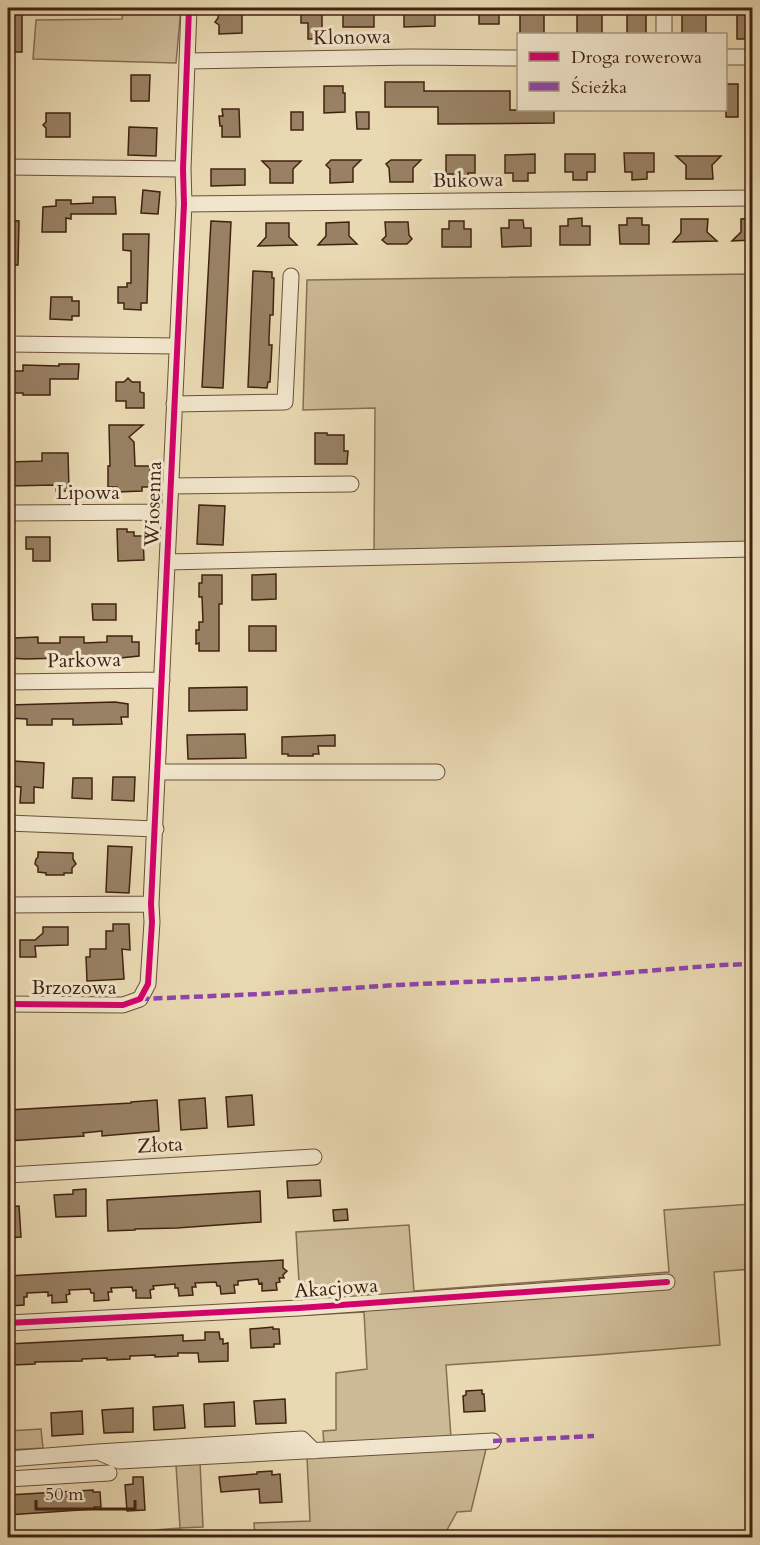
<svg xmlns="http://www.w3.org/2000/svg" width="760" height="1545" viewBox="0 0 760 1545" font-family="Cardo,serif">
<style>
.green{fill:#ccba96;stroke:#866e53;stroke-width:1.5}
.building{fill:#988164;stroke:#412210;stroke-width:1.5}
.lines{fill:none;stroke-linecap:round;stroke-linejoin:round}
.minor-casing{stroke:#6b5038;stroke-width:17}
.minor{stroke:#f1e6cd;stroke-width:15}
.quiet{stroke:#8e44ad;stroke-width:4.5;stroke-dasharray:9 4.5;stroke-linecap:butt}
.cycleway-casing{stroke:#f1e6cd;stroke-width:10}
.cycleway{stroke:#d6006c;stroke-width:6}
.labels{text-anchor:middle;dominant-baseline:central;stroke-width:6;stroke-linejoin:round;paint-order:stroke}
.street-label{font-size:20px;fill:#412210;stroke:#f1e6cd}
</style>
<rect width="100%" height="100%" fill="#e9d9b2"/>
<filter id="stains"><feTurbulence type="fractalNoise" baseFrequency=".00333" numOctaves="4"/><feColorMatrix values="0 0 0 0 .2 0 0 0 0 .09 0 0 0 0 .02 0 0 0 .5 -.17"/></filter>
<radialGradient id="worn" r=".72"><stop offset=".6" stop-color="#630" stop-opacity="0"/><stop offset="1" stop-color="#630" stop-opacity=".3"/></radialGradient>
<path class="green" d="M123,8H181L176,63L33,59L36,20L122,19Z
M752,274V544L374,552L375,408L303,410L307,280Z
M752,1204V1269L714,1272L720,1345L595,1355L446,1365L451,1438L324,1446L323,1431L336,1430V1373L367,1369L364,1312L309,1315L308,1298L300,1299L296,1232L409,1225L414,1291L669,1272L664,1210Z
M41,1429L43,1448L8,1450V1431Z
M487,1445L471,1511L457,1512L443,1537H255L254,1523L310,1521L307,1457Z
M200,1462L203,1527L180,1528L181,1537H157L156,1530L180,1528L176,1465Z"/>
<path class="building" d="M8,8H22V52H8Z
M305,8H322V39H308V23H301V9H305Z
M343,8H374V27H343Z
M404,8H435V26L404,27Z
M479,8H499V24H479Z
M520,8H544V34H520Z
M577,8H602V34H577Z
M627,8H646V34H627Z
M682,8H706V34H682Z
M737,8H753V39H737Z
M242,9V33L219,34V25L215,22L218,18L219,10Z
M131,75H150L149,101H131Z
M385,82H424V91H510V110H554V123L438,124V107H385Z
M726,84H738V117H726Z
M324,86H343V93H345V112L324,113Z
M222,109H239L240,137H222V126H220L219,116H223Z
M291,112H303V130H291Z
M356,112H369V129H357Z
M46,113H70V137H46V128L43,125L46,122Z
M129,127L157,128L156,156L128,155Z
M624,153H654V172H647V179L632,180V172H625Z
M535,154V173H528V181H513V173H505V155Z
M565,154H595V172H587V180H573V172H565Z
M446,155H475V173H468V181H453V174H446Z
M676,156H721L712,165L713,179H686V165Z
M331,160H361L353,168V182L330,183V169L326,165Z
M391,160H421L413,168V182H390L389,168L386,164Z
M262,161H301L293,169V183H270V169Z
M211,169H245V185L211,186Z
M143,190L160,192L158,214L141,213Z
M93,197H115L116,214H71V219L66,218V232H42L43,207L56,206V200H71V204L93,203Z
M582,218V226H590V245H560V226H568V219Z
M627,218H642V225H649V244H620L619,225H627Z
M753,218V240L732,241L741,232V219Z
M681,219H708L707,232L717,241L673,242L681,233Z
M8,220L19,221L18,265H8Z
M509,220H523L524,228H531V246L502,247L501,228H509Z
M211,221L231,222L223,388L202,387Z
M449,221H464V229H471V247H442V229H449Z
M349,222V236L357,244L318,245L326,236V223Z
M385,222H408L409,235L412,239L407,244H387L382,240L386,236Z
M266,223H289V237L297,245L258,246L266,237Z
M123,234H149L147,303H141V310L124,309V303H118V287H127V283H131V251L123,250Z
M253,271L272,272V278H274L273,315H270L269,339V345H272L270,382H268L267,388L248,387Z
M51,297H72V301H79V316H72V320L50,319Z
M59,364H79L78,379H50V395H23V393H8V371H23V365L59,366Z
M128,378L132,382H140V392L144,393V408H126V401H116V382H124Z
M109,425H143L129,437L134,442L135,466H150V487H142V491L117,492V487H108V466H110Z
M315,433H327V435H344V451H348L347,464H315Z
M42,453H68L69,491H56V485L8,486V462L42,461Z
M199,505L225,506L223,545L197,544Z
M117,529H127V532H134V536H143L144,560L118,561Z
M26,537H50V561H33V549H26Z
M276,574V599L252,600V575Z
M202,575H222V604H219V651H199V643L196,644V630H199V622H203L202,597H199V583H202Z
M92,604H116V620H93Z
M249,626H276V651H249Z
M107,636H132V642H139V656L120,658L101,657L26,659L8,658V644H14V638L38,637V643H60V637H84V643L107,642Z
M247,687V710L189,711V688Z
M115,702L128,704V717H121L122,724L73,725V719H52V725H27V719L8,718V705Z
M245,734L246,758L188,759L187,735Z
M335,735V746H318L319,754H313V756H288V754H282V737Z
M13,761L44,763L43,788L34,787V803H20L21,787L12,786Z
M113,777H135L134,801L112,800Z
M73,778H92V799L72,798Z
M108,846L132,847L129,893L106,892Z
M38,852L73,853V859L76,864L72,868V873H64V875H46V873L38,872V867L35,864L36,859L38,857Z
M113,924H129L130,950L122,949L124,979L87,981L86,957H90V949H106V931H113Z
M43,927H68V945L35,946L36,957H20V940H35L43,933Z
M252,1095L254,1125L228,1127L226,1097Z
M205,1098L207,1128L181,1130L179,1100Z
M157,1100L159,1131L102,1136V1131L83,1133L84,1136L8,1141V1110L131,1103V1102Z
M320,1180L321,1196L288,1198L287,1181Z
M86,1189V1216L56,1217L54,1195L73,1194V1190Z
M260,1191L261,1222L177,1228L135,1229V1230L108,1231L107,1200Z
M19,1206L21,1237L8,1238V1207Z
M347,1209L348,1220L334,1221L333,1210Z
M283,1260V1268L287,1271L283,1275L284,1278H279L280,1282L276,1283L277,1290L262,1291V1283L259,1284L258,1279L238,1281V1285H234L235,1293L221,1294L220,1286H217L216,1282L195,1283L196,1287H192L193,1295L179,1296L178,1288H175V1284L153,1286L154,1289L150,1290L151,1298H136V1290L133,1291L132,1287L111,1288L112,1292H108L109,1300L94,1301V1293H91L90,1289L69,1290L70,1294L66,1295L67,1302L52,1303V1295L48,1296V1292L27,1293V1297H24V1305L10,1306V1298H8V1276Z
M273,1327V1329H279L280,1344H274V1347L251,1348L250,1329Z
M205,1332H219L220,1339H223V1344L228,1343V1361L199,1362L198,1353H178V1356L155,1357V1355L130,1356V1359L107,1360V1358L82,1359V1361L35,1362V1364L13,1365L12,1363H8V1344L183,1335V1341L205,1340Z
M482,1390V1394H484L485,1411L464,1412L463,1396L466,1395V1391Z
M285,1399L286,1423L256,1424L254,1401Z
M234,1402L235,1426L205,1427L204,1404Z
M183,1405L185,1428L154,1430L153,1407Z
M133,1408V1432L104,1433L102,1410Z
M82,1411L83,1434L52,1436L51,1413Z
M272,1471V1475L280,1474L282,1502L260,1503L259,1489L221,1492L219,1477L257,1474V1472Z
M133,1477H143L145,1510L127,1511L125,1485L133,1484Z
M93,1490V1492H100L101,1507H94V1509L8,1515V1495Z"/>
<g class="lines">
<defs>
<path id="minor" d="M664,8V34
M726,57H752
M187,61L413,57L518,58
M8,167L183,169
M184,204L752,198
M8,344L177,346
M174,404L285,402L291,276
M170,486L351,484
M8,513L169,512
M167,562L752,549
M8,682L162,680
M158,772H437
M8,823L156,829
M8,905L151,904
M8,1004L123,1005L140,999L148,984L152,922L151,904L184,204L183,169L189,8
M8,1175L314,1157
M8,1323L299,1308L667,1282
M98,1452L119,1461L493,1441
M8,1459L98,1452L302,1439L314,1451
M8,1479L109,1473"/>
</defs>
<use href="#minor" class="minor-casing"/>
<use href="#minor" class="minor"/>
<path class="quiet" d="M140,999L262,994L397,985L558,978L722,965L752,964
M493,1441L594,1436"/>
<defs>
<path id="cycleway" d="M8,1004L123,1005L140,999L148,984L152,922L151,904L184,204L183,169L189,8
M8,1323L299,1308L667,1282"/>
</defs>
<use href="#cycleway" class="cycleway-casing"/>
<use href="#cycleway" class="cycleway"/>
</g>
<g class="labels">
<g class="street-label">
<text transform="translate(352 37) rotate(-1)">Klonowa</text>
<text transform="translate(468 180) rotate(-1)">Bukowa</text>
<text x="88" y="492">Lipowa</text>
<text transform="translate(153 504) rotate(-88)">Wiosenna</text>
<text transform="translate(84 660) rotate(-1)">Parkowa</text>
<text x="74" y="987">Brzozowa</text>
<text transform="translate(160 1145) rotate(-3)">Złota</text>
<text transform="translate(336 1288) rotate(-4)">Akacjowa</text>
</g>
</g>
<rect width="760" height="1545" fill="none" stroke="#e9d9b2" stroke-width="30"/>
<rect x="9" y="9" width="742" height="1527" fill="none" stroke="#412210" stroke-width="3"/>
<rect x="15" y="15" width="730" height="1515" fill="none" stroke="#412210" stroke-width="1.5"/>
<rect x="517" y="33" width="210" height="78" fill="#f1e6cd" stroke="#ab9881" stroke-width="1.5"/>
<rect x="529" y="52" width="30" height="9" fill="#d6006c" stroke="#ab9881" stroke-width="1.5"/>
<text x="571" y="63" font-size="18" fill="#412210">Droga rowerowa</text>
<rect x="529" y="82" width="30" height="9" fill="#8e44ad" stroke="#ab9881" stroke-width="1.5"/>
<text x="571" y="93" font-size="18" fill="#412210">Ścieżka</text>
<path d="M36 1500v9h99v-9" fill="none" stroke="#412210" stroke-width="3"/>
<text x="45" y="1500" font-size="18" fill="#412210" stroke="#f1e6cd" stroke-width="4.5" paint-order="stroke">50 m</text>
<rect width="100%" height="100%" filter="url(#stains)"/>
<rect width="100%" height="100%" fill="url(#worn)"/>
</svg>
